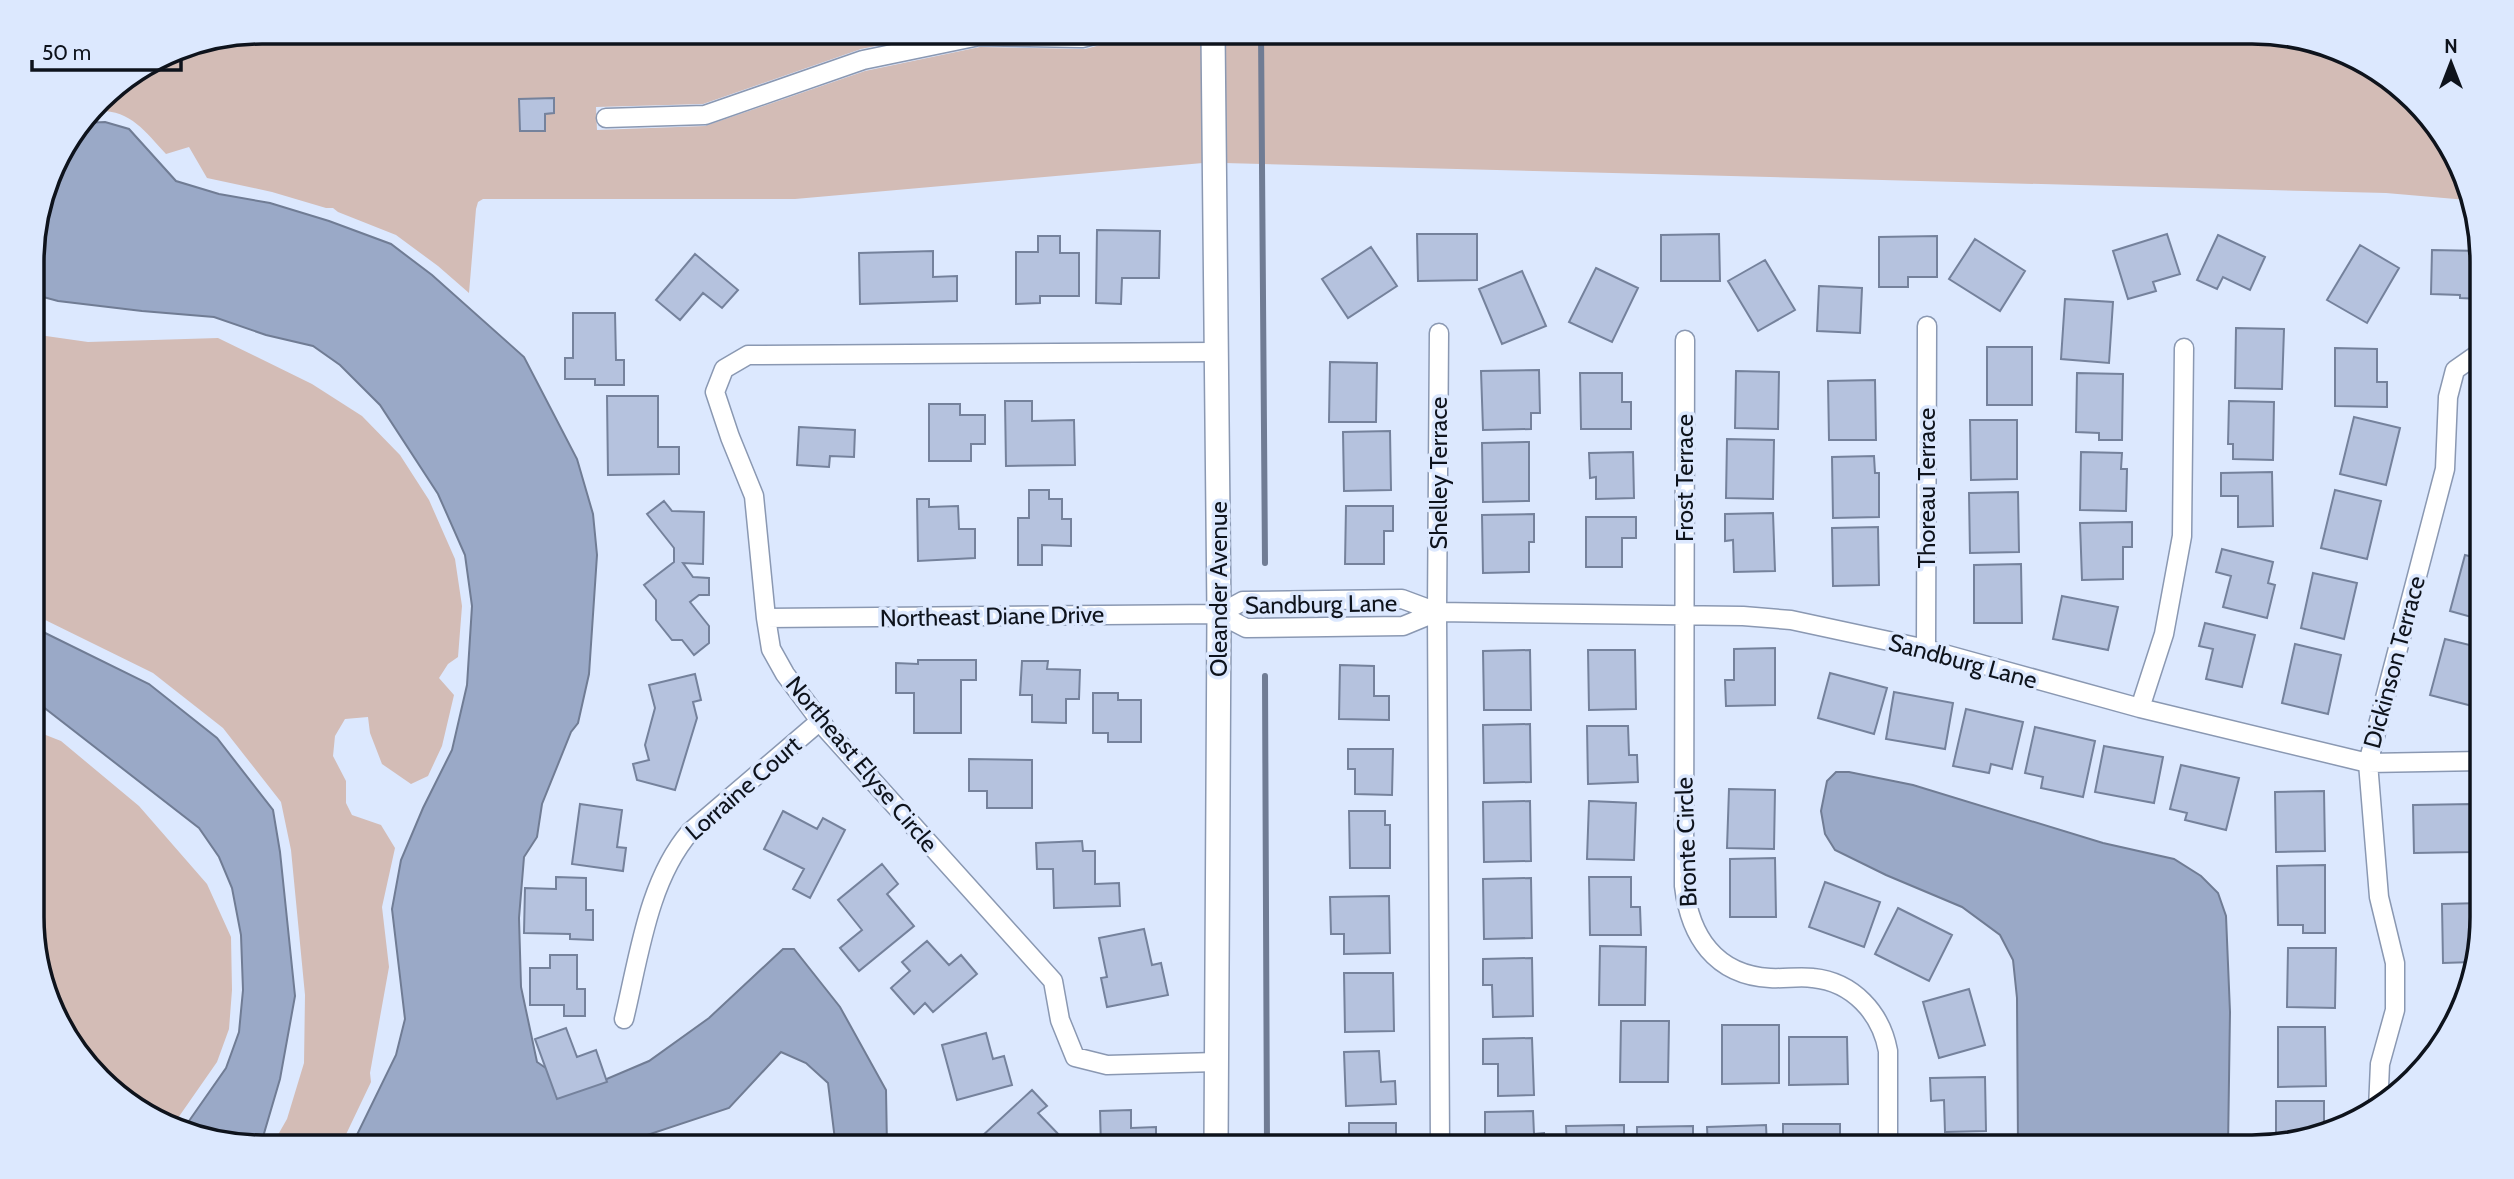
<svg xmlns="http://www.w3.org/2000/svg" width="2514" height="1179" viewBox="0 0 2514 1179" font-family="Cabin,sans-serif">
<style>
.green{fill:#d3bcb6}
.water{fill:#9aa9c7;stroke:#707c94;stroke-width:2}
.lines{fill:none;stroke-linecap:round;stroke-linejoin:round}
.stream{stroke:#707c94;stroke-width:6}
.building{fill:#b5c2de;stroke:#75829c;stroke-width:2}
.minor-casing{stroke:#8a98b2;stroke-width:21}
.tertiary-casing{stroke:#8a98b2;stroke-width:26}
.minor{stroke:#fff;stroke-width:18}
.tertiary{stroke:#fff;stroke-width:23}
.labels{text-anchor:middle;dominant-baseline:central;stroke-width:7;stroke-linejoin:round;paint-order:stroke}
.street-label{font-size:24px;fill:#0e131c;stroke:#dce8fe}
.rim{fill:none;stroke:#0e131c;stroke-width:3.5}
</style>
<rect width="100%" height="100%" fill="#dce8fe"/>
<path class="green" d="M262,32H944L861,49L703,104L596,107L597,130L705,126L865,71L980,47L1085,49L1151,32H1203V163L795,199H483L478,202L476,209L469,293L438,266L396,235L338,212L333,208H326L272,192L207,178L189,147L166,154C144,130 129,108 93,111L110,89L174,49Z
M1223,32H2252L2341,49L2435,122L2467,200L2386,193L1224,163Z
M32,334L88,342L218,338L312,384L362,416L400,455L429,500L455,559L462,606L458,657L448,664L439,678L454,695L442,746L428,776L411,784L382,764L370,733L368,717L345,719L335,736L333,756L346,781V803L352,815L381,825L395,848L382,907L389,967L370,1073L371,1082L340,1147H271L287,1119L304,1063L305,995L291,850L281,802L223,728L153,673L33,614Z
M33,730L61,741L139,806L207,884L231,937L232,990L229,1029L217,1062L171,1128L79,1057L34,947Z"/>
<path class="water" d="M105,122L129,129L176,181L219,194L270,203L329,221L391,244L432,275L524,357L577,459L593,514L597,555L589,674L578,723L571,732L542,804L537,837L524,857L519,918L521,987L537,1062L562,1079L602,1081L649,1061L709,1018L783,949H794L840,1007L886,1090L887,1147H833L835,1140L828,1083L806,1063L781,1052L729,1108L611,1147H351L396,1055L405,1019L392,909L401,860L423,808L452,750L467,685L472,606L465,555L438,494L380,405L340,365L313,346L266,335L214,317L142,311L58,301L32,294V247L51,176L83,123Z
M33,627L149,684L217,738L273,810L280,852L295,996L280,1079L260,1147L182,1131L226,1068L239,1032L243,990L241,935L232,888L219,857L199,828L33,699Z
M1836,772H1849L1913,785L2103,843L2174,859L2201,876L2218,893L2226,916L2230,1012L2228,1147H2018L2017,998L2013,960L2000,935L1962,907L1886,875L1835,850L1825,834L1821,811L1827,781Z"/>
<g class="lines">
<path class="stream" d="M1261,32L1265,563
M1265,676L1267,1147"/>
</g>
<path class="building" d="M554,98V113L545,114V131H520L519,99Z
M1097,230L1160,231L1159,278H1122L1121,304L1096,303Z
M1417,234H1477V280L1418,281Z
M1719,234L1720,281H1661V235Z
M2167,234L2180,274L2153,282L2156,291L2128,299L2113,251Z
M2218,235L2265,257L2250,290L2223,277L2217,289L2197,280Z
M1038,236H1060V253H1079V296H1040V303L1016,304V252H1038Z
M1937,236V277H1908V287H1879V237Z
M1975,239L2025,271L2000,311L1949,279Z
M2360,245L2399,268L2367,323L2327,300Z
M1371,247L1397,286L1348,318L1322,279Z
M2432,250L2481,251V299L2460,298V295L2431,294Z
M933,251V277L957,276V301L860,304L859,253Z
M695,254L738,290L722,308L703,293L680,320L656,300Z
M1765,260L1795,310L1758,331L1728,281Z
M1596,268L1638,288L1612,342L1569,322Z
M1522,271L1546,326L1502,344L1479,289Z
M1819,286L1862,288L1860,333L1817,331Z
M2065,299L2113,302L2109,363L2061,359Z
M573,313H615L616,360H624V385H595V379H565V358H573Z
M2236,328L2284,329L2282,389L2235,388Z
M1987,347H2032V405H1987Z
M2335,348L2377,349V382H2387V407L2335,406Z
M1330,362L1377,363L1376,422H1329Z
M1539,370L1540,413H1531V429L1483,430L1481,371Z
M1736,371L1779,372L1778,429L1735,428Z
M1580,373H1622V402H1631V429H1581Z
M2077,373L2123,374L2122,440H2099V433L2076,432Z
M1875,380L1876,440H1829L1828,381Z
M607,396H658V447H679V474L608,475Z
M1005,401H1032V421L1074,420L1075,465L1006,466Z
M2229,401L2274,402L2273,460L2233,459V444H2228Z
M929,404H960V415H985V444H971V461H929Z
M2354,417L2400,428L2386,485L2340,474Z
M1970,420H2017V479L1971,480Z
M799,427L855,430L854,457L830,456L829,467L797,465Z
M1390,431L1391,490L1344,491L1343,432Z
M1727,439L1774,440L1773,499L1726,498Z
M1529,442V501L1483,502L1482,443Z
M1633,452L1634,498L1596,499V477L1590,478L1589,453Z
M2081,452L2122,453L2121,469H2127L2126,511L2080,510Z
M1874,456L1875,473H1879V517L1833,518L1832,457Z
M2272,472L2273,526L2238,527V496H2221V473Z
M1029,490H1049V499H1062V519H1071V546L1042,545V565H1018V518H1029Z
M2335,490L2381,501L2367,559L2321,548Z
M2018,492L2019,552L1970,553L1969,493Z
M917,499H929V507L958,506L959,529H975V558L918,561Z
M2481,499V536L2473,534Z
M664,501L672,511L704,512L703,564L683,563L693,577L709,578V595H699L690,602L709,626V643L694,655L682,640H672L656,620V600L644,585L674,562V548L647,514Z
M1346,506H1393V531H1384V564H1345Z
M1773,513L1775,571L1734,572L1733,540L1725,541V514Z
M1534,514V542H1529V572L1483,573L1482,515Z
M1586,517H1636V538H1622V567H1586Z
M2132,522V547H2123V579L2082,580L2080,523Z
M1878,527L1879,585L1833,586L1832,528Z
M2222,549L2273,562L2268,583L2275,585L2267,618L2223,607L2231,576L2216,572Z
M2465,555L2481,559L2482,620L2450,611Z
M2021,564L2022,623H1974V565Z
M2313,573L2357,583L2344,639L2301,628Z
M2062,596L2118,607L2108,650L2053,639Z
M2205,623L2255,635L2242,687L2206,679L2213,649L2199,646Z
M2445,639L2482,648V687L2476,707L2430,695Z
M2295,644L2341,655L2328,714L2282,703Z
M1775,648V705L1726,706L1725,680H1734V649Z
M1530,650L1531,710H1484L1483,651Z
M1588,650H1635L1636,709L1589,710Z
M918,660H976V680H961V733H914V693H896V663L918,664Z
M1022,661H1048L1047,669L1080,670L1079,699H1066V723L1032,722V695H1020Z
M1340,665L1374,666V696H1389V720L1339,719Z
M1830,673L1887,688L1874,734L1818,718Z
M695,674L701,700L693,702L697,718L675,790L637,780L633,764L649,760L645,745L655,708L649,685Z
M1894,692L1953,703L1945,749L1886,739Z
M1093,693H1118V700H1141V742H1108V733H1093Z
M1966,709L2023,722L2012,769L1991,764L1989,773L1953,766Z
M1530,724L1531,782L1484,783L1483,725Z
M1587,726H1628L1629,755H1637L1638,782L1588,784Z
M2035,727L2095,741L2083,797L2041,788L2043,777L2025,773Z
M2104,746L2163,757L2154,803L2095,792Z
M1348,749H1393L1392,795L1355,794V769H1348Z
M969,759L1032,760V808H987V791H969Z
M2181,765L2239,778L2226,830L2185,820L2187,813L2170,809Z
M1729,789L1775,790L1774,849L1727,848Z
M2324,791L2325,851L2276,852L2275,792Z
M1530,801L1531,861L1484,862L1483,802Z
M1589,801L1636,803L1634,860L1587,859Z
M580,804L622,810L617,847L626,848L623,871L572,864Z
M2472,804L2473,852L2414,853L2413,805Z
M783,811L817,829L823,818L845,830L810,898L793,889L804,869L764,849Z
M1349,811H1385V825H1390V868H1350Z
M1082,841L1083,851H1095V884L1119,883L1120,906L1054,908L1053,869H1037L1036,843Z
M1775,858L1776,917H1730V859Z
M882,864L898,884L887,894L914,926L859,971L840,948L862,930L838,900Z
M2325,865V933H2303V925H2278L2277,866Z
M556,877L586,878V910H593V940L570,939V934L524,933L525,888L556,889Z
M1589,877H1631V907H1640L1641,935H1590Z
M1531,878L1532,938L1484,939L1483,879Z
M1825,882L1880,902L1864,947L1809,927Z
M1389,896L1390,953L1344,954V934H1331L1330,897Z
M2482,903V917L2473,962L2443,963L2442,904Z
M1898,908L1952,935L1929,981L1875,954Z
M1144,929L1152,965L1161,963L1168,995L1107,1007L1101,978L1107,977L1099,938Z
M927,941L949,965L961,955L977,974L933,1012L925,1003L914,1014L891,988L910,971L902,962Z
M1600,946L1646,947L1645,1005H1599Z
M2288,948H2336L2335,1008L2287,1007Z
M550,955H577V989H585V1016H564V1005H530V968H550Z
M1532,958L1533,1016L1493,1017L1492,985H1483V959Z
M1344,973H1393L1394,1031L1345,1032Z
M1969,989L1985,1045L1939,1058L1923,1002Z
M1621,1021H1669L1668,1082H1620Z
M1722,1025H1779V1083L1722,1084Z
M2278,1027H2325L2326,1086L2278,1087Z
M566,1028L577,1057L596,1050L607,1082L557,1099L535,1039Z
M986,1033L993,1059L1004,1056L1012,1085L957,1100L942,1045Z
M1789,1037H1847L1848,1084L1789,1085Z
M1532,1038L1534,1095L1498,1096V1064H1483V1039Z
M1379,1051L1381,1082L1395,1081L1396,1104L1346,1106L1344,1052Z
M1985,1077L1986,1131L1945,1132L1944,1100L1931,1101L1930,1078Z
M1032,1090L1047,1106L1038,1113L1062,1138L1052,1147H1014L1008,1141L1002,1147H991L981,1137Z
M2276,1101H2324V1128L2276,1144Z
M1131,1110V1128L1156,1127V1147H1101L1100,1111Z
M1533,1111L1534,1134L1544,1133V1147H1485V1112Z
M1349,1123H1396V1147H1349Z
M1783,1124H1840V1147H1783Z
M1624,1125V1147H1567L1566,1126Z
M1766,1125L1767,1147H1708L1707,1127Z
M1693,1126V1147H1637V1127Z"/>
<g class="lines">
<defs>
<path id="minor" d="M606,118L705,115L863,60L979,36L1082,38L1106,32
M1439,333L1437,612L1440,1147
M1685,340L1684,886C1690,936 1715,975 1770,978C1784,979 1799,976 1813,978C1853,982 1881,1013 1888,1051V1147
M1215,352L748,355L724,369L715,392L730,437L754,496L766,618L771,649L785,674L827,730L1053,981L1060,1020L1075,1057L1107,1065L1216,1062
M1219,614L1246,628L1403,626L1437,612
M766,618L1219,614L1243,601L1402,599L1437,612L1743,616L1791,620L1926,649L2140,708L2368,763L2482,761
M1926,649L1927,326
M2140,708L2164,634L2182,536L2184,348
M624,1019C639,957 648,881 690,832L820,721
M2378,1109L2380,1064L2395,1010V963L2379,897L2368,763L2445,469L2448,397L2455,370L2475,356H2481"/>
<path id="tertiary" d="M1213,32L1219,614L1216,1147"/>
</defs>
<use href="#minor" class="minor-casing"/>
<use href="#tertiary" class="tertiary-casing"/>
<use href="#minor" class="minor"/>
<use href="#tertiary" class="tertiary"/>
</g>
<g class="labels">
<g class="street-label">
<text transform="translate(1438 473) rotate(-90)">Shelley Terrace</text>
<text transform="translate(1684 478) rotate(-90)">Frost Terrace</text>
<text transform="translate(1926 488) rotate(-90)">Thoreau Terrace</text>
<text transform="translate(1218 589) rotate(-90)">Oleander Avenue</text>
<text transform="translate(1321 604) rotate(-1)">Sandburg Lane</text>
<text transform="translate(992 616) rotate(-1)">Northeast Diane Drive</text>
<text transform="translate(1963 661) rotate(15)">Sandburg Lane</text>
<text transform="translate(2394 662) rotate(-75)">Dickinson Terrace</text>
<text transform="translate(862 764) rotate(50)">Northeast Elyse Circle</text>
<text transform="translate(743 788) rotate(-41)">Lorraine Court</text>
<text transform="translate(1686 842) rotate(-92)">Bronte Circle</text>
</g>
</g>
<path d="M0 0H2514V1179H0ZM262 44H2252A218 218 0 0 1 2470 262V917A218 218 0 0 1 2252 1135H262A218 218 0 0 1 44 917V262A218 218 0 0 1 262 44Z" fill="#dce8fe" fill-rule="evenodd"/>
<path class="rim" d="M262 44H2252A218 218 0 0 1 2470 262V917A218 218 0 0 1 2252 1135H262A218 218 0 0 1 44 917V262A218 218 0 0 1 262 44Z"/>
<g transform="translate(2451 63)" stroke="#dce8fe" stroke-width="5" paint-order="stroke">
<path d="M0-5L12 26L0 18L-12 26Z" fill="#0e131c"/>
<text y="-10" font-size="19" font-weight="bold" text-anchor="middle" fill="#0e131c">N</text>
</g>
<path d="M32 60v10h149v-10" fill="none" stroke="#0e131c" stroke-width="3.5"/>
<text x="42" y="60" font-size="21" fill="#0e131c" stroke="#dce8fe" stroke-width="5" paint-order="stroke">50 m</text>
</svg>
